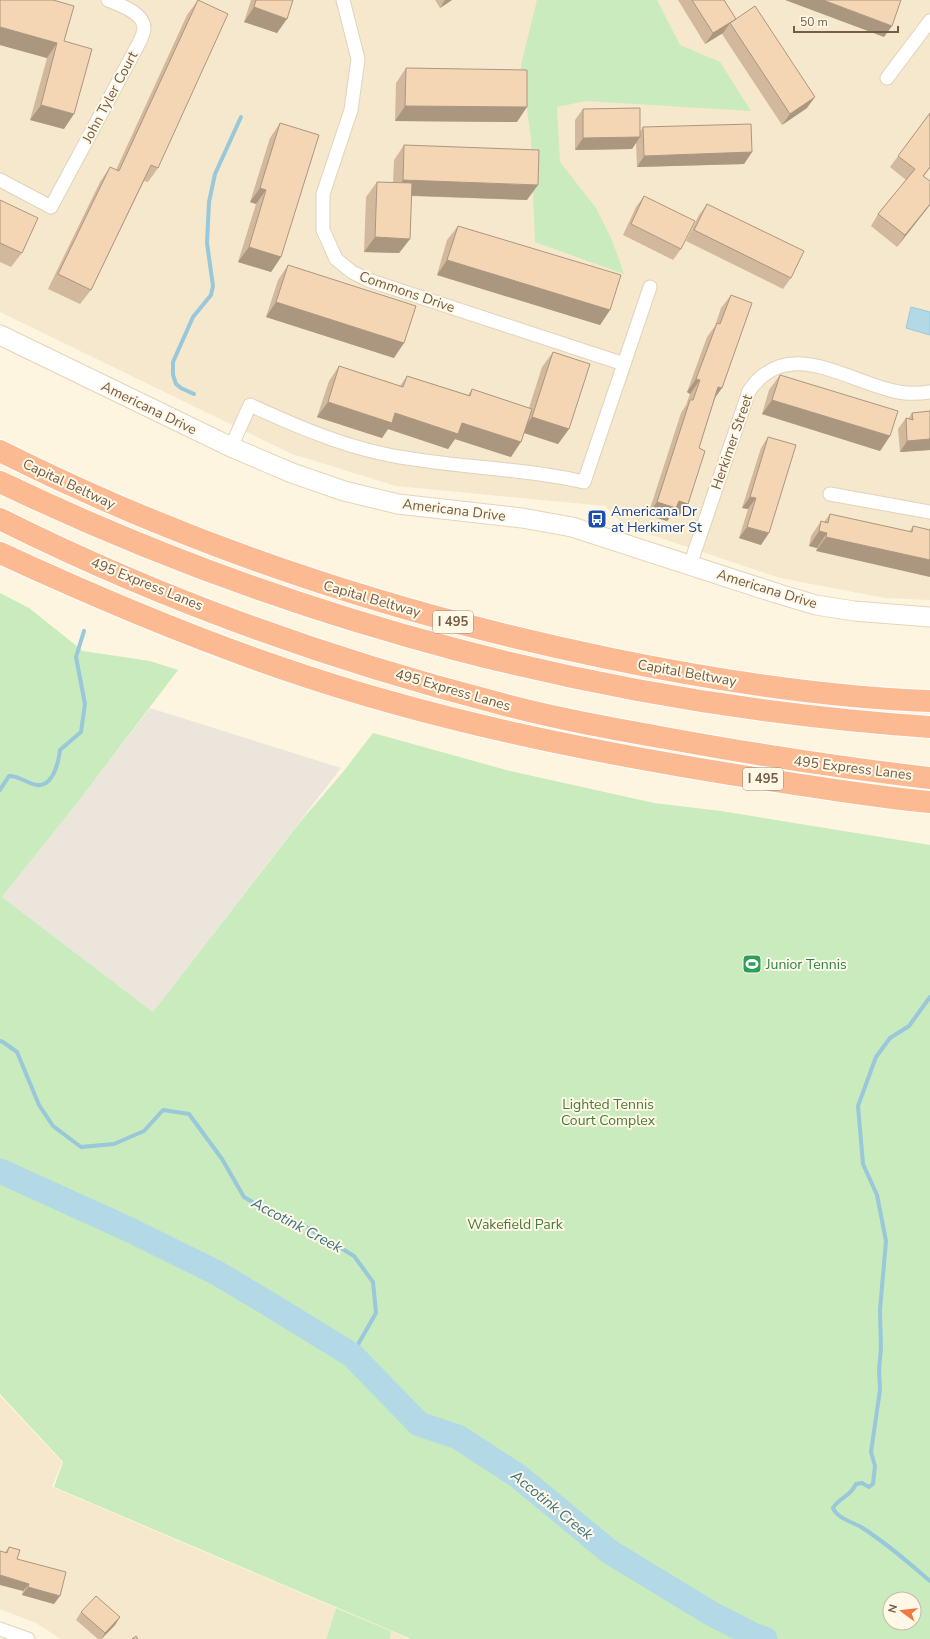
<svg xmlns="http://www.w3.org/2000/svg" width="930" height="1639" viewBox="0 0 930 1639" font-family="'Nunito Sans',sans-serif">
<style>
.residential{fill:#f5e8cd}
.industrial{fill:#ebe5db}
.green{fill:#caebbd;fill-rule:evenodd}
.water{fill:#b3d9e7;stroke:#98c8da}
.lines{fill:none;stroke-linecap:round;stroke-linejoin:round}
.stream{stroke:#98c8da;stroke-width:4}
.river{stroke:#b3d9e7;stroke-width:25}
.street-casing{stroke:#e2d2bb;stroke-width:15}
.secondary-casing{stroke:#e7d4b8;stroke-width:21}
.highway-casing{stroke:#fff;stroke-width:24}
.street{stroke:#fff;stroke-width:13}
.secondary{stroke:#fff;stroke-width:19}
.highway{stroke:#fbba92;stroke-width:22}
.wall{fill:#d2b89c}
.shaded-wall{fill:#ab967f}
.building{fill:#f4d6b5;stroke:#ab967f}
.labels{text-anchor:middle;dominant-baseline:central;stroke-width:4;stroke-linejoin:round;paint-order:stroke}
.shield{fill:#fff8e6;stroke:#9e8b76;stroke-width:1}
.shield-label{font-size:13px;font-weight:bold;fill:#745c46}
.street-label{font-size:14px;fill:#745c46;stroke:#fff8e6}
.transit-label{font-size:14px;fill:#164399;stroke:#fff8e6;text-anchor:start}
.leisure-label{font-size:14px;fill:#27864d;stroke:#fff8e6;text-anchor:start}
.park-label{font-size:14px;fill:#487b3d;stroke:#fff8e6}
.water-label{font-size:15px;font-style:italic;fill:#3e748a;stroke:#fff8e6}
</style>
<rect width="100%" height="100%" fill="#fdf5df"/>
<path class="residential" d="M0,0H930V600L885,598L780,578L625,526L605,506L396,486L292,454L0,312Z
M0,1396L62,1462L52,1487L336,1608L326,1639H61L36,1623L0,1609Z
M391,1631L409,1639H390Z"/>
<path class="industrial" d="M150,708L341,768L153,1012L2,897L81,798Z"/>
<path class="green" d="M537,0H657L680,45L720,62L751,111L586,101L557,107L560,162L596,208L612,240L624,274L535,242L531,139L521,65Z
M0,593L29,608L83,651L150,661L178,670L81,798L2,897L153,1012L300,822L343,772L373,733L510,771L654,803L721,811L930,845V1639H411L54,1487L63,1462L0,1394ZM890,1599H914V1623H890Z
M336,1608L391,1631L390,1639H326Z"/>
<path class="water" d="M911,307L930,312V335L906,328Z"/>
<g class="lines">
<path class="stream" d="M194,394L181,388L176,384L173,375V362L193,317L211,295L213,286L207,243L209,202L215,174L241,117
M0,790L9,776C18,776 22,780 30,783C51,793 58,766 60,750L81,732L85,704L76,657L84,631
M930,997L909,1026L890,1038L876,1057L858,1106L863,1164L877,1195L886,1241L880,1310L881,1348L879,1370L880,1390L871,1452L875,1466L873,1484L869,1487L862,1483L856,1484C849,1498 840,1497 833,1508C837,1518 852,1522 861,1527C885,1542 908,1562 930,1581
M0,1041L3,1042L17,1052L39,1105L53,1126L81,1147L114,1144L144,1131L163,1110L189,1114L222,1159L244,1197L275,1215L303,1225L354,1256L373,1282L376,1313L352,1355"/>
<path class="river" d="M0,1171L128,1229L217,1273L269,1304L352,1355L419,1424L458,1437L518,1476L610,1552L712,1614L753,1635L765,1639"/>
<defs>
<path id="street" d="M343,0L358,59L351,110L323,194V230L336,259L352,272L368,280L624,364L650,287
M887,78L930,21
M0,180L51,207L139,43C141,39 144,33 144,28C144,13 120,5 108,0
M231,447L250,405C294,425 337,444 384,454C450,468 518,467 584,482L624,364
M830,494L930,512
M690,565L749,391C786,337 842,378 890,390C903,394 917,394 930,392
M0,1629L28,1639"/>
<path id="secondary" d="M0,335L231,447L292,473L344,491L398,504L522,518L572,527L779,594L816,605L854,611L930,617"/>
<path id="highway" d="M0,451C193,548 395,614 607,658C713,680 822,697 930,701
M0,482C292,622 607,705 930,727
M0,519C158,598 327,659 498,703C553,718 609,728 665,738C753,754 841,768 930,778
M0,553C93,596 187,636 284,669C438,722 601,754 761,779C818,787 874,797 930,802"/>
</defs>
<use href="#street" class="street-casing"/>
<use href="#secondary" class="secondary-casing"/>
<use href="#highway" class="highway-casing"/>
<use href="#street" class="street"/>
<use href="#secondary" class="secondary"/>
<use href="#highway" class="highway"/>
</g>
<path class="wall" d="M0,0L64,41V129L30,120L47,58L0,45Z
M198,0L158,168L148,182L144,181L91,290L80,304L48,289L100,182L110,167L116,170L187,15Z
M251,0H293L277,33L244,22Z
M435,0H452L440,8Z
M678,0H724L736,19L807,108L782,125L722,34L723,33L705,44Z
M406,68L517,122L395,121L396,83Z
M583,109L640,132L643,127L752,152L744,164L637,167L636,143L632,149L575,150V120Z
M930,113V168L924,176L930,205L897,247L871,226L878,214L906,180L890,167Z
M280,123L281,257L271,272L238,262L256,204L250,202L270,138Z
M404,145L527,200L411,196L410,239L399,253L364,252L366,197L377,182L393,183L394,160Z
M644,196L681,249L673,260L623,235L636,207Z
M0,200L22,253L11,267L0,262Z
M707,204L791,278L783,289L686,241L699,215Z
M458,226L610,310L600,325L437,275L447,240Z
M288,265L394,358L266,317L278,280Z
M731,295L715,398L699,448L688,504L678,517L672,515L667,521L648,515L681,413L686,405L690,394L687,392L707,337L715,326L721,308Z
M553,352L569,429L558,444L524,433L511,457L455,439L448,449L388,429L382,438L317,417L329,381L339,366L400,386L407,376L468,395L472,389L529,408L542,367Z
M780,375L890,436L880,451L762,414L769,390Z
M930,411V450L900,452L898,429L906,418L908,419L912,413Z
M768,437L761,545L739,538L748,509L742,508L761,448Z
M830,514L909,532L913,526L930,530L816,551L817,548L809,546L811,536L821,521L824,522Z
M9,1547L17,1559L54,1604L22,1595L23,1591L5,1552Z
M81,1612L120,1617L115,1625L102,1639H98L76,1620Z"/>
<path class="shaded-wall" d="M445,0H452L440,8Z
M785,0H823L892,26L884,37Z
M254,7L287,19L277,33L244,22Z
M736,19L730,23L723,33L705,44L713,33Z
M0,27L57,43L47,58L0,45Z
M815,97L807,108L782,125L790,114Z
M41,105L74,114L64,129L30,120Z
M405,106L527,107L517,122L395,121Z
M640,137L632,149L575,150L583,138Z
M752,152L744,164L637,167L644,156Z
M403,180L538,185L527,200L393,195Z
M260,188L266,190L256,204L250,202Z
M930,204V205L897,247L905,235Z
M375,237L410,239L399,253L364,252Z
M249,247L281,257L271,272L238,262Z
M447,260L610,310L600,325L437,275Z
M276,302L404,343L394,358L266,317Z
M696,379L700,380L690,394L687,392Z
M718,387L722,388L712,402Z
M772,400L890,436L880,451L762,414Z
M328,402L395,413L462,423L521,442L511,457L455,439L448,449L388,429L382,438L317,417Z
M532,417L569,429L558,444L521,432Z
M930,439V450L900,452L907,441Z
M750,497L756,498L748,509L742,508Z
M679,501L688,504L678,517L672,515L667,521L648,515L657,502Z
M747,527L769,533L761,545L739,538Z
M819,531L827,533L817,548L809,546Z
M826,537L930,560V577L816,551Z
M0,1575L29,1584L23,1591L0,1585Z
M28,1587L60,1596L54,1604L22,1595Z
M120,1617L115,1625L101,1639L105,1633Z"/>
<path class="building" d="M0,0H53L74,6L64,41L92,49L74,114L41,105L57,43L0,27Z
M198,0L228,14L158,168L151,165L91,290L58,274L110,167L119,171Z
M256,0H293L287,19L254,7Z
M692,0H724L736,19L713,33Z
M823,0H901L892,26Z
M755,6L815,97L790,114L730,23Z
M406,68L527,70V107L405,106Z
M640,108V137L583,138V109Z
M930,113V167L923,176L930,181V204L905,235L878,214L915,169L898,156Z
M280,123L319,135L281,257L249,247L266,190L260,188Z
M751,124L752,152L644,156L643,127Z
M404,145L539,150L538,185L403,180Z
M377,182L412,183L410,239L375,237Z
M644,196L695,221L681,249L631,224Z
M0,200L38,218L22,253L0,243Z
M707,204L804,251L791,278L694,230Z
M458,226L621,275L610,310L447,260Z
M288,265L416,306L404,343L276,302Z
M731,295L752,303L722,388L718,387L699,448L705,451L688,504L679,501L676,508L657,502L690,400H693L700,380L696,379L717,323L720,324Z
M553,352L590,364L569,429L532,417Z
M339,366L403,387L407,376L470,396L472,389L532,409L521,442L462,423L458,434L395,413L392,423L328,402Z
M780,375L898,411L890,436L772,400Z
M930,411V439L907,441L906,418L913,420L912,413Z
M768,437L796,445L769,533L747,527L756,498L750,497Z
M830,514L912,532L913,526L930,530V560L826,537L827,533L819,531L821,521L828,523Z
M9,1547L20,1550L17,1559L66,1572L60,1596L28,1587L29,1584L0,1575V1551L7,1553Z
M96,1596L120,1617L105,1633L81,1612Z
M136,1636L138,1639H132Z"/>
<defs>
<symbol id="bus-square" viewBox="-11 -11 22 22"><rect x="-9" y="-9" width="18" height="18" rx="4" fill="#1a4fb4" stroke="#fff8e6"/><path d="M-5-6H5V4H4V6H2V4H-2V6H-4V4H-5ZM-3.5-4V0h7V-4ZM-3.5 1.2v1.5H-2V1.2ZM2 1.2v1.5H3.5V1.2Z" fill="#fff"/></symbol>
<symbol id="stadium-square" viewBox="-11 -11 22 22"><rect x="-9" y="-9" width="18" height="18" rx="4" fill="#2e9e5b" stroke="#fff8e6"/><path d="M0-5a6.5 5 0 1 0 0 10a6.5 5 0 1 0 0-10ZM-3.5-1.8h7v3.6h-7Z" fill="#fff"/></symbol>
</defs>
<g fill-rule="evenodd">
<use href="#bus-square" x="586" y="508" width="22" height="22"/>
<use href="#stadium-square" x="741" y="953" width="22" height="22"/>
</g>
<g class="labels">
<g class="shield">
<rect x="433" y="611" width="40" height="22" rx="3"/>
<rect x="743" y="768" width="40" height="22" rx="3"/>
</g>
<g class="shield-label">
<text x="453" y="622">I 495</text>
<text x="763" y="779">I 495</text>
</g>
<g class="street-label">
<text transform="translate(110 97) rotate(-62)">John Tyler Court</text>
<text transform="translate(407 292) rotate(19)">Commons Drive</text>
<text transform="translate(149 408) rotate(26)">Americana Drive</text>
<text transform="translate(732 442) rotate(-71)">Herkimer Street</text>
<text transform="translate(69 484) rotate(25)">Capital Beltway</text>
<text transform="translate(454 510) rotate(7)">Americana Drive</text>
<text transform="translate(147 584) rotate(22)">495 Express Lanes</text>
<text transform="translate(767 589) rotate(17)">Americana Drive</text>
<text transform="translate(372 599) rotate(16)">Capital Beltway</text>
<text transform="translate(687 673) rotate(10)">Capital Beltway</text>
<text transform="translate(453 690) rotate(16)">495 Express Lanes</text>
<text transform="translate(853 768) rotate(7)">495 Express Lanes</text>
</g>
<g class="transit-label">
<text x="611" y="511">Americana Dr<tspan x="611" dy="16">at Herkimer St</tspan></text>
</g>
<g class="leisure-label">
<text x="766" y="964">Junior Tennis</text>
</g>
<g class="park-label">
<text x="608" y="1104">Lighted Tennis<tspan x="608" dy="16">Court Complex</tspan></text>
<text x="515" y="1224">Wakefield Park</text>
</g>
<g class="water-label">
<text transform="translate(297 1225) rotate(28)">Accotink Creek</text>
<text transform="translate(552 1505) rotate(39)">Accotink Creek</text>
</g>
</g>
<g transform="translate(902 1611) rotate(285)"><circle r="19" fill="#fff8e6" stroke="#c7baa6"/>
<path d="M0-3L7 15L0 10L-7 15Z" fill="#ef793c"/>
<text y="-6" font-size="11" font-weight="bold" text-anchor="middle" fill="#745c46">N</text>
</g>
<path d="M794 26v6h104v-6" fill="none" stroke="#745c46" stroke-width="2"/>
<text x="800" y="26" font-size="12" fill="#745c46" stroke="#fff8e6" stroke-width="3" paint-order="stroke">50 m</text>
</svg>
